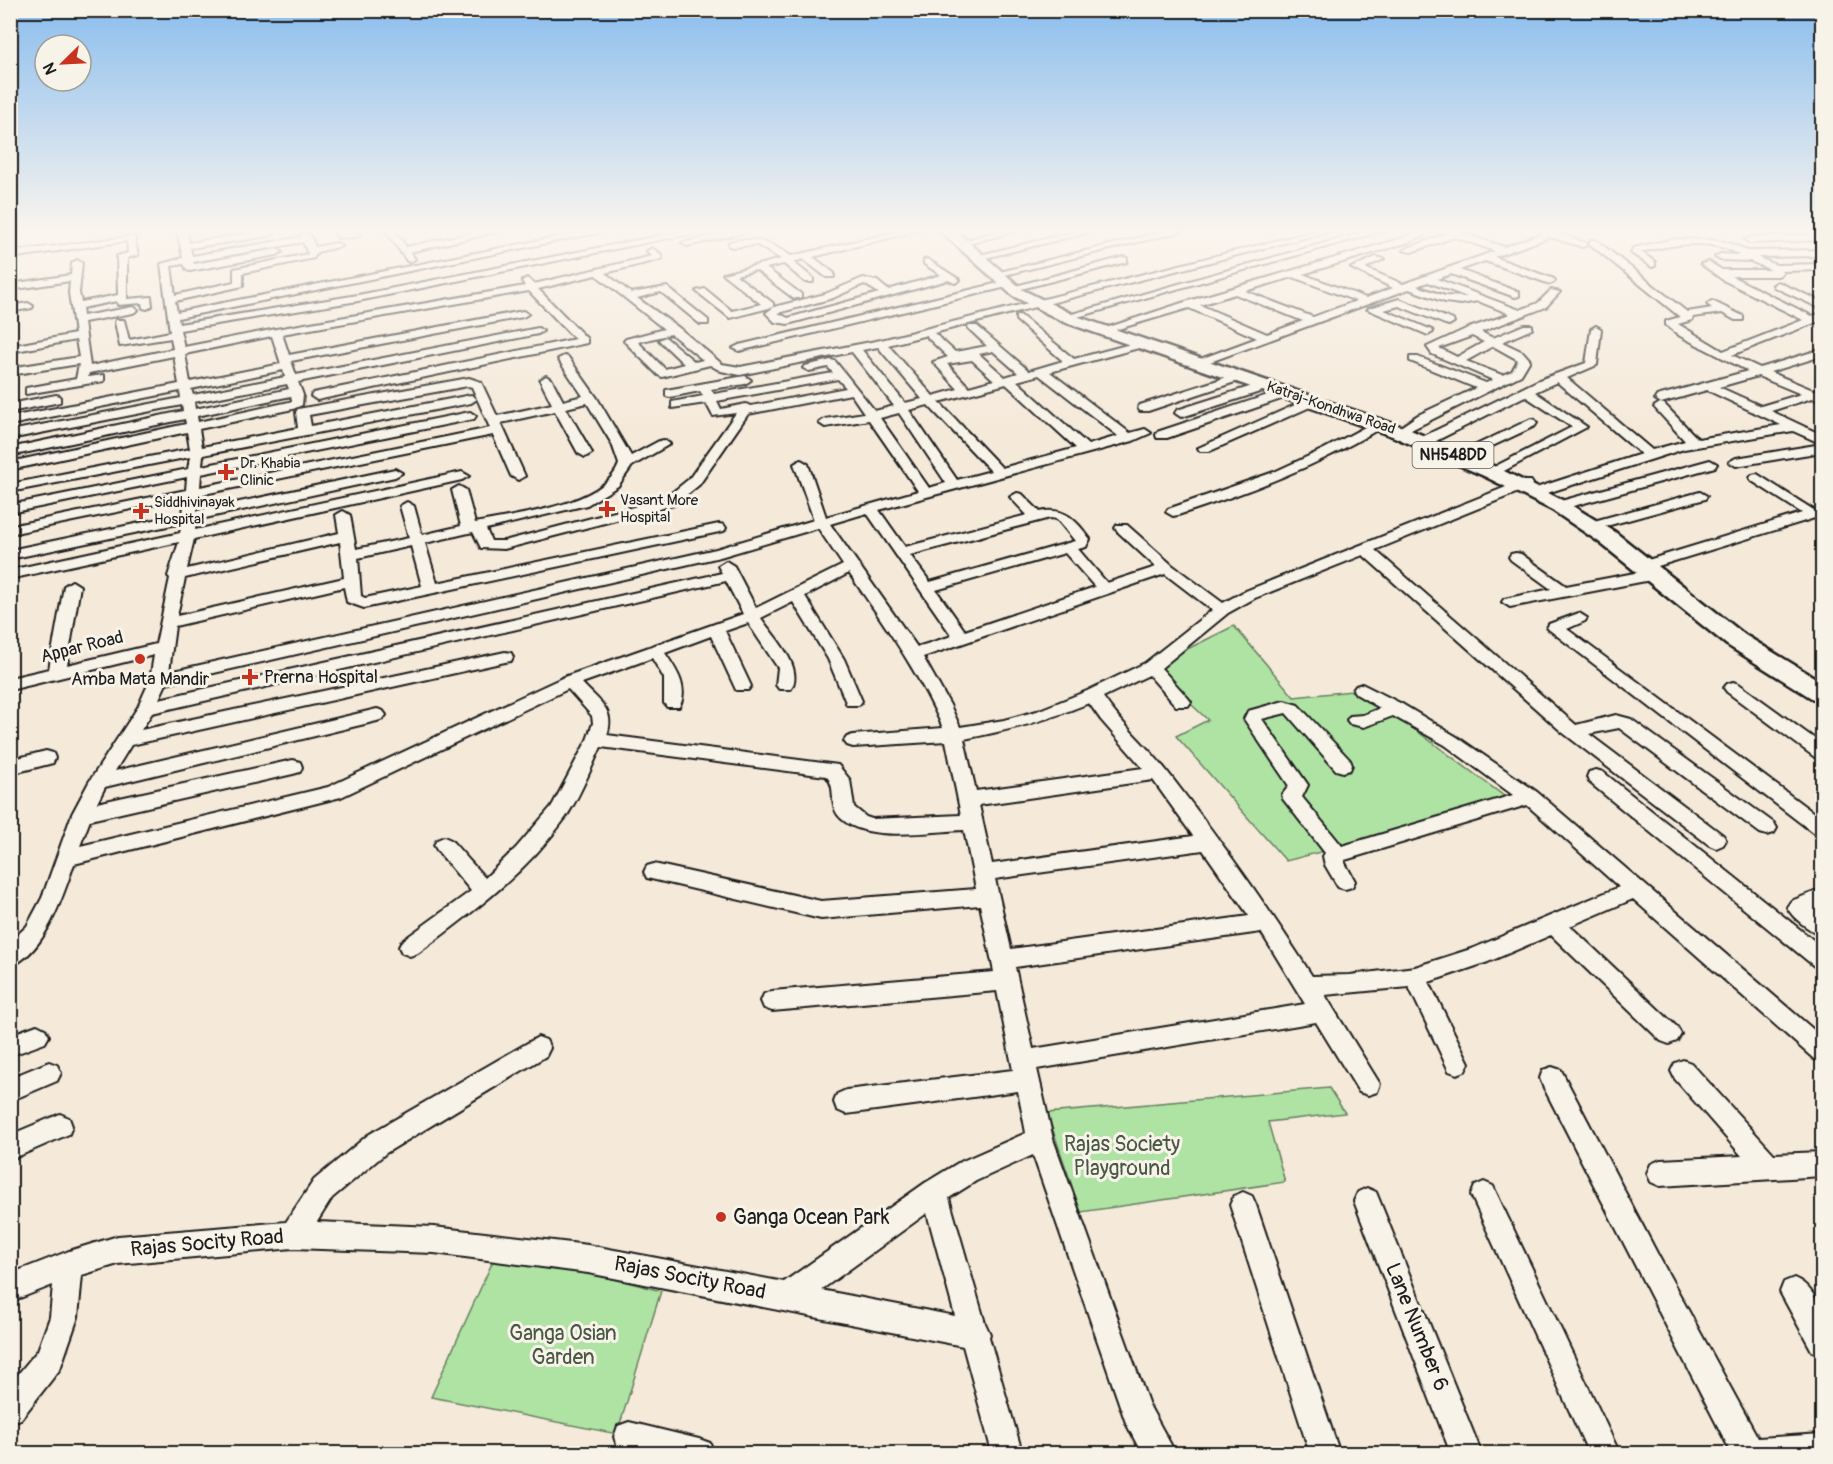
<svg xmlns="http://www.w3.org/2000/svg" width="1833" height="1464" viewBox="0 0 1833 1464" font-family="Pangolin,sans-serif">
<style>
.green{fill:#afe3a4;stroke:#668060;stroke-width:1.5}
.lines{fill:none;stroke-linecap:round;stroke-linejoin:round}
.minor-casing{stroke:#1c1c1c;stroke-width:4}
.highway-casing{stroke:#1c1c1c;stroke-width:5}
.minor{fill:#f7f3e8;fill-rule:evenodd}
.highway{fill:#f7f3e8;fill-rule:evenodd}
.poi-dot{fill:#c8321e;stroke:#f7f3e8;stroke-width:2}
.labels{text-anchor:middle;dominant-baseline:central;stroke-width:6;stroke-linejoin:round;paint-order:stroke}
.far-street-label{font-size:15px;fill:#1c1c1c;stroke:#f7f3e8}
.far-poi-label{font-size:15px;fill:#1c1c1c;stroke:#f7f3e8;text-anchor:start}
.shield{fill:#f7f3e8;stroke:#5e5c59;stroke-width:1.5}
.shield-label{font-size:16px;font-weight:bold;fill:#1c1c1c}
.street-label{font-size:18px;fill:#1c1c1c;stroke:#f7f3e8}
.poi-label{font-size:18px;fill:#1c1c1c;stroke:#f7f3e8;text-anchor:start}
.near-park-label{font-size:21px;fill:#485845;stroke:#f7f3e8}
.near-poi-label{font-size:21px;fill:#1c1c1c;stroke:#f7f3e8;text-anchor:start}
.near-street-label{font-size:21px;fill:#1c1c1c;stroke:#f7f3e8}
</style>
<rect width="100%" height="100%" fill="#f5e9d9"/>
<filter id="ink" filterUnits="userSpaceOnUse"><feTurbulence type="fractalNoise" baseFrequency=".0167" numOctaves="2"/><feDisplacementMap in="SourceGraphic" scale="12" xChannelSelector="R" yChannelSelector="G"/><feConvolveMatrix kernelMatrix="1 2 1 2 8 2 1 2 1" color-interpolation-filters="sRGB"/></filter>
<g filter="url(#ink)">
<path class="green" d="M1234,626L1294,697L1362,690L1512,802L1286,861L1176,736L1208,720L1151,667Z
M1329,1088L1345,1113L1268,1122L1285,1182L1081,1212L1047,1113Z
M493,1261L578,1269L661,1291L617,1434L431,1397Z"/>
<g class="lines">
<defs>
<path id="minor" d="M10,231H22L10,235Z
M177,231H187L189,243L262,231L274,233L269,236L190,248L192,256L301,237L302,233L305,232L310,235L315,247L337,243L342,246L317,252L314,258L243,273V286L175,301L177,312L587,231H607L178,318L179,324L358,295L684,231H704L358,301L180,330L184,347L276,329L525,286L522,281L527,278L534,284L652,256L647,251L652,248L662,255V259L605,273L631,293L667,287L708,320V324H700L661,292L637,298L679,328L722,364L740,367L881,340L1315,231H1331L934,333L955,352L987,346L968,328L969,326H977L1029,371L1063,361L1016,320V316L1020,315L1074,359L1142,341L1146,342V346L1050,372L1130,433L1145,429L1151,433L1133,441L879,510L905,547L1027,515L1010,497L1017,493L1022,494L1040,512C1064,506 1077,521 1090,539L1086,547L1078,549L1107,583L1156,567L1117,531L1115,528L1117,525H1127L1172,565L1223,603L1243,592L1521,481H1531L1533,484L1531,487L1375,550L1576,725L1616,715L1631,719L1774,823L1777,828L1774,833L1767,835L1760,833L1619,728L1589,734L1723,835L1726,840L1723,845L1716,848L1709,845L1562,732L1363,555L1255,598L1228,613L1161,668L1188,698L1191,702L1188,706H1176L1149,675L1103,697C1121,724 1146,745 1166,770C1218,837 1267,905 1312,976L1350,975L1415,967L1474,948L1619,887L1527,805L1345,860V863L1355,881L1352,887L1345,889L1338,887L1325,865L1323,856L1325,853L1283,799L1282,795L1289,786L1244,719L1248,711L1284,701L1298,705L1350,760L1352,765L1350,770L1343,772L1336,770L1286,713L1262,719L1308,785L1302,797L1342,846L1513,795L1445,745L1393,716L1364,727L1350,724L1347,720L1350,716L1363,715L1380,708L1356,694L1353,690L1356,686L1362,684L1402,704L1457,737L1537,792L1822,1037V1062L1814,1059L1633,899L1570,926L1677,1027L1681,1034L1677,1041L1669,1044L1661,1041L1551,935L1488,962L1429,982L1469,1063L1465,1071L1457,1074L1449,1071L1409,987L1325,995L1380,1084L1377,1092L1368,1095L1359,1092L1316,1022L1037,1069L1053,1139L1149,1405L1176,1454H1142L1126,1423L1033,1155L976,1181L949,1198L985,1323L990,1334L989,1337L1020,1445L1019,1454H989L990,1445L963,1346L588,1273L434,1253L293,1248L118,1264L82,1275L78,1317L60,1369L21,1419L10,1423V1384L38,1350L50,1317L53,1285L10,1302V1274L69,1251L118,1236L286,1222L314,1180L368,1135L538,1037L546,1040L550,1048L546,1056L386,1153L332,1198L317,1222L434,1227L588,1245L784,1282L925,1183L958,1163L1026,1133L1018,1091L846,1114L837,1110L834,1102L837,1094L846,1090L1013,1070L997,991L772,1011L764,1008L761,1001L764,994L772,991L994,972L980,905L821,919L647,878L644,872L647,866L654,864L821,901L976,889L964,830C930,831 861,844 838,815C829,803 837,787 826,776L601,747C590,770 580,796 566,817C526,873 472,913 418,953L410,956L402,953L399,947L402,941L471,891L437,850L434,845L437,840L444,837L451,840L485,878L516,848L552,806L587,740L593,723L592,716L568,689L341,797L74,864C63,895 45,954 10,966V942L27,926L42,898L72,814L89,782L138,707L150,680L154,655L10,690V678L49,669L64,586L72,581L80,586L67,665L156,644L170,578L168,576L179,542L10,579V570L180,533L182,523L10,559V550L183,514L185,498L10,534V526L186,490L187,477L10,513V505L188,469L190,457L10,492V484L190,449L187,432L10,470V462L186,424L185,419L10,456V448L183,411L182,405L10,439V431L181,398L180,391L10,425V417L179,384L174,356L89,373L88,377L104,375V381L26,394V388L76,379L79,364L10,375V368L79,357L76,340L16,351L10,348L16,345L75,334L69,293L70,281L10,290V284L71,275L72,263L77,260L82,263L79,293L81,302L118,295L117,256L128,253L127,241L10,258V252L134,236L138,255L127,258V299L151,297L152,306L147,309L143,308L142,303L118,305L117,301L82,308L83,316L133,307L138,310L133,313L84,322L90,366L173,349L171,338L120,346L115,322L116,320H124L129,340L170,332L161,264L183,258ZM303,242L308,254L234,269V282L175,295L171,266L184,264L187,270L190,271L277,255L282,252L277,249L194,264L193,262ZM596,275L664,329L626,339L624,341L658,375L662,377L710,365L721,371L740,375L852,352L894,406L875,411L835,361L831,360L805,366L803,368L809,371L828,367L833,373L714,394L711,389L745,384L751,380L745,376L666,390V396L670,397L700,391L703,396L672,402V408L706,403L713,416L736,413L689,479L664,499L504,541H491L486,529L587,505L618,486L632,466L670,444L664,440L659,441L631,456L597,398L568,357L564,356L558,359L583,396L563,401L552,380L546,376L540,380L552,404L497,416L481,382L469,378L298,409L296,412L298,428L202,447L199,429L293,409L302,405L303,395L298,382L538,334L543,331L538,328L296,375L291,361L523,317L528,314L523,311L289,355L282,334L529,291L575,339L313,393L311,396L317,400L587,343V339L538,289ZM671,334L703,360L695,362L665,337L659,340L661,342L684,364L665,369L638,342ZM927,335L928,338L948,357L933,362L958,389L933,396L888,345ZM272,336L281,364L190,382L185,354ZM878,347L922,399L905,403L862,350ZM993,351L1018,373L1005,377L979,354ZM972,360L994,380L969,387L947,364ZM283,370L285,377L193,395L191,389ZM1039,375L1118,436L1088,445L1017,381ZM838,379L846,388L751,406L746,404L721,409L717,401ZM287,384L289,389L195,409L194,402ZM1006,384L1076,448L1002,468L939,402ZM468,386L472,387L490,428L200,487L201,474L474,419L476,416L470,412L202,466L203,455L471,403L477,399L471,395L311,426L309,415ZM851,394L864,413L825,419L819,423L825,427L869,420L918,491L826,517L808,464L801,460L794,464L814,520L716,549L169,672L175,626L344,587L347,602L364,608L724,531L726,528L724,525L719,524L437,583L425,543L473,532L481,548L504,549L674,505L699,485L748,414ZM291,396L292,401L289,402L198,422L197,416ZM587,403L612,444L619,464C605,506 512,515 475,523L466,490L459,486L452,490L461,526L422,535L414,506L407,502L400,506L409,538L356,549L350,515L343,511L336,515L339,533L187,569L194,539L462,480L469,476L462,472L195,530L196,520L395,477L402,473L395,469L197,511L199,495L493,435L511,476L518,480L525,476L501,423L555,411L578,453L585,457L592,453L566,408ZM928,405L991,471L957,480L909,410ZM899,413L946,483L929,488L880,418ZM867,513L952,636L917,647L830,524ZM1050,518L1057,519L1075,541L930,582L910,555ZM818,528L843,565L756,608L734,566L726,561L718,566L722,573L159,699L166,684L720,557ZM340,542L344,578L177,616L185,578ZM411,546L422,586L365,598L361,596L358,558ZM1065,553L1095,587L965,631L936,590ZM849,573C884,624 919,672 943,728L853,735L847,737L844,741L847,745L853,747L946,741L961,815L872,819L866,817L854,807L850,780L838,765L607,735C616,709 598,701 582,683L652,658L664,678V703L667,707H679C690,688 675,668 665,653L711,636L736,690H748L751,686L725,631L748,623L778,668L776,685L779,689H791C805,667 773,636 761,618L793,602L828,659L847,705H859L862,701L844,659L805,596ZM1165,574L1212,610L1145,663L1087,691L1037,711L1004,720L960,727L950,705L923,657ZM726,581L743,614L564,677L328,787L80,846L90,820L293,774L300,772L302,767L300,762L293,760L97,803L105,787L377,721L383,719L386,715L383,711L377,709L115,771L131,745L505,662L511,661L513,657L511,653L505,652L141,730L152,713ZM1089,703L1101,720L1143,768L976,791L964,739C1008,731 1048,720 1089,703ZM1153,780L1193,836L992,864L979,805ZM1203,850L1249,916L1011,949L995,879ZM1261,932L1305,1004L1033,1049L1015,967ZM927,1213L955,1316L821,1290Z
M335,231H356L361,234L356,237L338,238Z
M386,231H395L406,247L481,231H500L410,252L415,259L410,262L407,261Z
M732,231H751L687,246L682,243Z
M900,231H917L813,257L834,273V277H826L803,259L793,262L813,278V282H805L784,264L766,268L801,294V298H793L756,270L736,275L773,303V307L730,318L696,291L705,289L732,311L761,304L723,274L781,259L757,245L732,247L729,246V242C754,236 770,242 791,256Z
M998,231H1015L965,245L960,242Z
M1077,231H1095L981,259L976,256Z
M1166,231H1183L1001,276L996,273Z
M1367,231H1383L1074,318L1070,319L1065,316Z
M1417,231H1426L1423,236L1409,242L1303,274L1366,298L1393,288L1351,268L1376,257L1384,259L1365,268L1403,284L1495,251L1455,237L1411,252L1403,250L1452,231H1463V233L1504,247L1541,234V231H1561L1559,233L1588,244L1583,247L1550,237L1494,257L1554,279L1555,281L1550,284L1485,261L1460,270L1519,292V296L1515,297L1451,274L1437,279L1520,310L1538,303L1551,290L1560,292L1546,307L1481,332L1493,338L1524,325H1532V329L1502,342L1523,352L1530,360L1521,375L1399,436L1393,432L1418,415L1476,388L1410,361V357H1418L1486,383L1493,380L1432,354L1427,347L1466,329L1510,314L1478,301L1461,304L1445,302L1409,289L1199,366L1193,363L1195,361L1257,338L1189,308L1108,332L1103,329L1185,302L1403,238ZM1293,277L1356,301L1313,317L1245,291ZM1428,282L1467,297L1445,296L1417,286ZM1235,294L1303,321L1267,334L1200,305ZM1472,336L1484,342L1457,357L1439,348ZM1493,346L1518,360L1512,371L1502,375L1466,361Z
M1822,234V240L1750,243L1745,240L1750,237Z
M1675,239C1701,240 1725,238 1747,251L1822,250V256L1757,257L1776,265L1822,264V270L1781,271L1783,273L1778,276H1731L1812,316L1822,313V320L1732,355L1760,368L1822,349V356L1770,372L1813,390L1822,389V402L1812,398L1771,411L1822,435V444L1793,431L1684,449L1541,495L1534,491L1536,488L1641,454L1557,382L1535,392L1587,427L1502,472H1492L1490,469L1572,427L1525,396L1434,442H1424L1423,439L1424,436L1539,380L1586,363L1591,329L1596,326L1601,329L1597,365L1567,378L1652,450L1685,441L1654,407L1660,403L1664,404L1698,439L1781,425L1707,390L1661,403L1655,399L1657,396L1748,371L1680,336L1666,325V321L1680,317L1590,244V240H1596L1687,312L1712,308L1707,304L1712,301L1743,316V320H1735L1722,313L1693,317L1692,320L1678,324L1723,351L1803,320L1723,280L1701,264L1709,262L1722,270H1771L1750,261L1720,260L1715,257L1720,254L1740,255C1711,237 1672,245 1641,252L1655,262V266L1652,267L1631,253L1633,248ZM1758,376L1801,394L1761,406L1719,387Z
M1124,257L1127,258V262L1017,290L1012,287Z
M927,259L960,280L955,283L948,280L788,324L775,322L766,313L774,307L825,294L863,278L877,281L888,290L941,275L924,264V260ZM864,284L879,293L788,318L778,313L833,298Z
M1007,281L1012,284L1011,286L739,351L733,348L739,345Z
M1778,282L1822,302V309L1774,287L1773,285Z
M1399,299L1453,320L1454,322L1449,325L1445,324L1399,306L1384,310L1432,330L1433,332L1428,335L1367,309Z
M28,303L33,306L32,308L10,312V306Z
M1240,373L1246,377L1244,379L1148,411H1140L1138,408L1140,405Z
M1268,381L1274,385L1272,388L1185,416L1181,417L1175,413L1177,410Z
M1289,388L1295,392L1293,395L1167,438H1157L1156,435L1157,432Z
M56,395L60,396V402L10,412V404Z
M1313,397L1317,398V404L1210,451H1200L1198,448Z
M1531,419L1535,420L1537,423L1535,426L1469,457L1464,458L1457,454Z
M1378,420L1384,424L1382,427C1318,466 1249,492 1178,515L1173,516L1166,512L1168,509L1274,472L1324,449Z
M1822,444V452L1736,466L1729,462L1736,458Z
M1710,460L1717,464L1715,467L1566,508L1559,504L1561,501Z
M1757,474L1820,514L1818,517L1658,566H1648L1645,563L1648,560L1802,513L1752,481L1750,478L1752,475Z
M1700,492L1707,496L1705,499L1599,528L1592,524L1594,521Z
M1516,553L1521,554L1566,586L1656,569L1664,574L1656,579L1510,607L1502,602L1504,599L1551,589L1511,560L1509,557L1511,554Z
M1579,613L1587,618L1585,621L1567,629L1822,819V836L1815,834L1547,628L1549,624Z
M1733,682L1739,684L1822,744V759L1816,758L1727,692L1724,688L1727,684Z
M46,751L53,753L55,758L53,763L10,774V760Z
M1596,770L1603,772L1822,947V968L1814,966L1589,782L1587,777L1589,772Z
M1822,889V906L1816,909L1822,914V935C1810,931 1793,919 1787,907L1791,901Z
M37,1025L45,1029L49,1036L45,1043L10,1056V1035Z
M1683,1060L1691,1063L1774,1154L1822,1152V1176L1660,1186L1651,1182L1647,1173L1651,1164L1660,1160L1742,1156L1675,1079L1671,1071L1675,1063Z
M49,1062L57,1065L61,1073L57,1081L10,1101V1078Z
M1552,1067L1561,1070L1658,1255L1758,1438L1822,1434V1454H1732L1543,1086L1540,1078L1543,1070Z
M60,1114L69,1118L72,1126L69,1134L10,1160V1135Z
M1484,1182L1493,1186L1620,1454H1589L1471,1195L1475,1186Z
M1367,1188L1376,1192L1482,1454H1451L1354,1201L1358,1192Z
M1243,1192L1252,1196L1256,1205L1340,1454H1310L1230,1205L1234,1196Z
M1794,1278C1823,1290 1825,1329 1822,1355L1812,1351L1780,1292L1784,1282Z
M629,1422L699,1439L710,1443L714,1454L629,1452L618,1448L614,1437L618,1426Z"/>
<path id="highway" d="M940,231H956L1023,290L1076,316L1406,428L1498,468L1566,502L1615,532L1745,635L1822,682V702L1813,699L1727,645L1599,542L1552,510L1484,476L1392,436L1064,322L1013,296Z"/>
</defs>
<use href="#minor" class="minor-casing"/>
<use href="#highway" class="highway-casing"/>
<use href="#minor" class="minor"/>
<use href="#highway" class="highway"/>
</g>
</g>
<linearGradient id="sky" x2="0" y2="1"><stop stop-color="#8abdee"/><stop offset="0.53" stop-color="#faf5ee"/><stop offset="1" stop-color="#faf5ee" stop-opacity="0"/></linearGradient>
<rect width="1833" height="436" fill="url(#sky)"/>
<g class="poi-dot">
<path d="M223 463h6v6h6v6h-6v6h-6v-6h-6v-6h6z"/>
<path d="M604 500h6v6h6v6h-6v6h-6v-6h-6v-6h6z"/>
<path d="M138 502h6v6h6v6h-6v6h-6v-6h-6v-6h6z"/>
<circle cx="140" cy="659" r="6"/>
<path d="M247 668h6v6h6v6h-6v6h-6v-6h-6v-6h6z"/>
<circle cx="721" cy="1217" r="6"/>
</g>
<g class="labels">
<g class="far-street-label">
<text transform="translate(1331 408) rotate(19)">Katraj-Kondhwa Road</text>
</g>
<g class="far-poi-label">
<text x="240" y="463">Dr. Khabia<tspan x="240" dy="17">Clinic</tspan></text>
<text x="620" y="500">Vasant More<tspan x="620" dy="17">Hospital</tspan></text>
<text x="154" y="502">Siddhivinayak<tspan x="154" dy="17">Hospital</tspan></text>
</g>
<rect class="shield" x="1412.5" y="442" width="81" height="26" rx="4.5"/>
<g class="shield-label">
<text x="1453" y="455">NH548DD</text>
</g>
<g class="street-label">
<text transform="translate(82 647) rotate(-14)">Appar Road</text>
</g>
<g class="poi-label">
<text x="264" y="677">Prerna Hospital</text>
<text x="140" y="679" text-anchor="middle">Amba Mata Mandir</text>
</g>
<g class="near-park-label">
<text x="1122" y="1144">Rajas Society<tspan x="1122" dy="24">Playground</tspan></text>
<text x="563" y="1333">Ganga Osian<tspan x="563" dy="24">Garden</tspan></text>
</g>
<g class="near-poi-label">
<text x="733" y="1217">Ganga Ocean Park</text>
</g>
<g class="near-street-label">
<text transform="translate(207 1243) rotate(-5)">Rajas Socity Road</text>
<text transform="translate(690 1278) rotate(11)">Rajas Socity Road</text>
<text transform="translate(1417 1327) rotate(68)">Lane Number 6</text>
</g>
</g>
<rect width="1833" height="1464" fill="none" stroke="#f7f3e8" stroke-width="36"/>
<rect x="18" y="18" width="1797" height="1428" fill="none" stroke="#1c1c1c" stroke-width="2" filter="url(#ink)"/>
<g transform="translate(63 63) rotate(246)"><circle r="28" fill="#f7f3e8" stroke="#9f9d96" stroke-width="1.5"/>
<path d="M0-4.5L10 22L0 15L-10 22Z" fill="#c8321e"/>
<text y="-9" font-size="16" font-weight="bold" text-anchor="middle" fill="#1c1c1c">N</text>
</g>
</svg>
